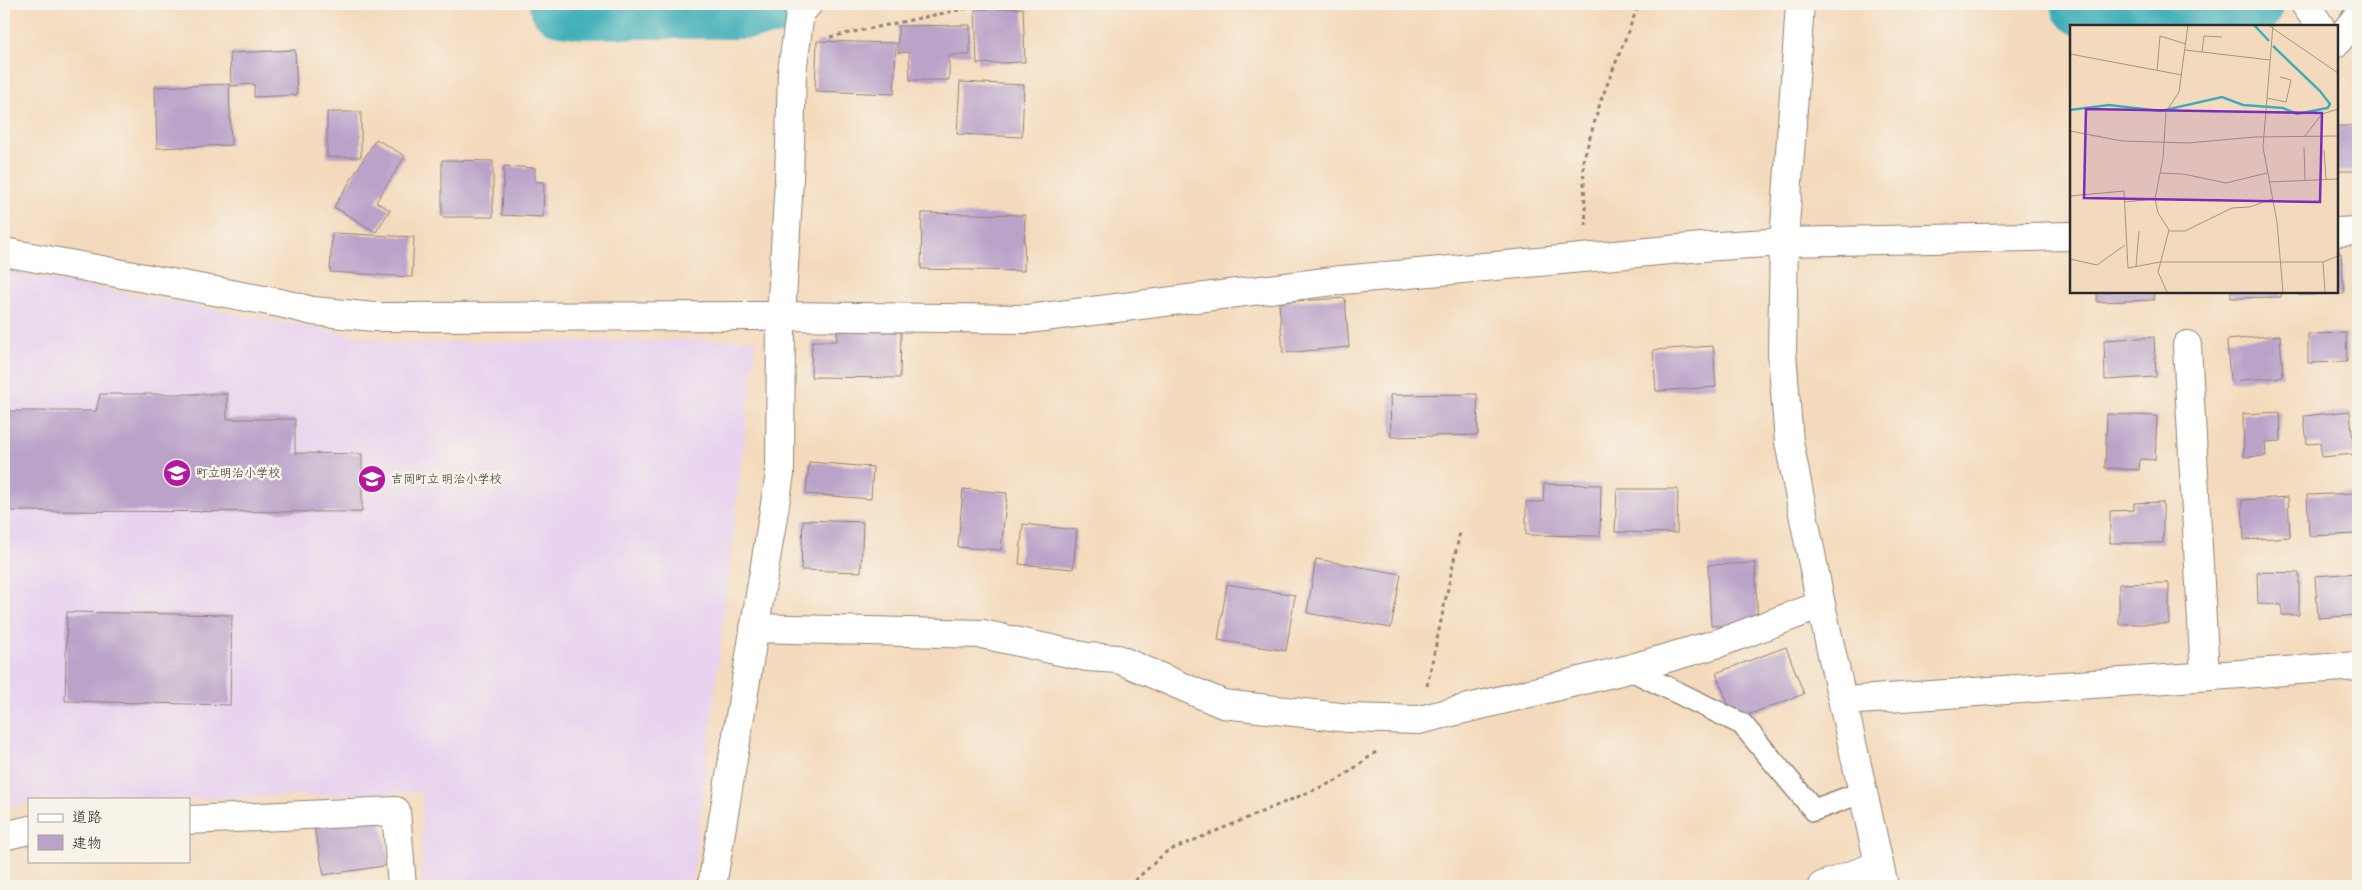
<svg xmlns="http://www.w3.org/2000/svg" width="2362" height="890" viewBox="0 0 2362 890" font-family="Pangolin,'Klee One',sans-serif">
<style>
.built{fill:#e7d2ef}
.lines{fill:none;stroke-linecap:round;stroke-linejoin:round}
.river{stroke:#3daeb8;stroke-width:64}
.building{fill:#baa2c9}
.lane-casing{stroke:#908274;stroke-width:24}
.street-casing{stroke:#908274;stroke-width:30}
.secondary-casing{stroke:#908274;stroke-width:30}
.path{stroke:#908274;stroke-width:3;stroke-dasharray:4 4;stroke-linecap:butt}
.lane{stroke:#fff;stroke-width:21}
.street{stroke:#fff;stroke-width:28}
.secondary{stroke:#fff;stroke-width:28}
.labels{text-anchor:middle;dominant-baseline:central;stroke-width:5;stroke-linejoin:round;paint-order:stroke}
.poi-label{font-size:12px;fill:#2b2b2b;stroke:#f7f3e8;text-anchor:start}
.inset-river{fill:none;stroke:#3daeb8;stroke-width:2.5}
.inset-road{fill:none;stroke:#a49482;stroke-width:1}
.view{fill:#7b2cbf;fill-opacity:0.15;stroke:#7b2cbf;stroke-width:2.5}
.inset-edge{fill:none;stroke:#2b2b2b;stroke-width:2.5}
</style>
<rect width="100%" height="100%" fill="#f7f3e8"/>
<filter id="ink" filterUnits="userSpaceOnUse"><feTurbulence type="fractalNoise" baseFrequency=".02" numOctaves="2"/><feDisplacementMap in="SourceGraphic" scale="10" xChannelSelector="R" yChannelSelector="G"/><feConvolveMatrix kernelMatrix="1 2 1 2 8 2 1 2 1" color-interpolation-filters="sRGB"/></filter>
<filter id="wash" filterUnits="userSpaceOnUse"><feTurbulence type="fractalNoise" baseFrequency=".0096" numOctaves="4" result="noise"/><feDisplacementMap in="SourceGraphic" scale="20" xChannelSelector="R" yChannelSelector="G"/><feGaussianBlur stdDeviation="1.12" result="paint"/><feColorMatrix in="noise" values="0 0 0 0 0 0 0 0 0 0 0 0 0 0 0 0 0 1.4 0 .05"/><feComposite in="paint" operator="in"/></filter>
<g filter="url(#wash)">
<rect width="100%" height="100%" fill="#f4dabc"/>
<path class="built" d="M4,271L396,343L756,339L693,879L596,886H422V792L189,799H29V803L4,809Z"/>
<g class="lines">
<path class="river" d="M561,4L583,7H752L771,4
M2083,4C2108,18 2209,26 2235,14C2241,12 2246,7 2252,4"/>
</g>
<g id="blocks">
<path class="building" d="M1023,8L1025,62L977,64L975,10Z
M970,25V55H949V80H910L909,52L898,53V26Z
M817,41L896,43L894,94L815,91Z
M295,50L297,95L254,97V84L231,86L230,53Z
M960,82L1024,85L1022,137L957,134Z
M229,84L231,145L157,148L155,87Z
M327,112H361V157H327Z
M2336,126H2357L2358,171H2336Z
M376,139L405,156L376,202L390,210L376,232L334,207Z
M442,160L493,161V217H442Z
M504,166L535,168V182H544L543,217L502,215Z
M922,213L1025,215L1024,271L921,269Z
M332,233L414,237L412,277L330,272Z
M2336,253H2341L2344,293L2299,295L2298,291H2336Z
M2097,291H2154V300L2097,302Z
M2231,291H2281V297L2231,298Z
M1345,298L1349,347L1283,353L1279,302Z
M837,331L901,332L900,378L811,377L812,341H837Z
M2346,333L2347,362L2308,363V334Z
M2280,335L2283,377L2230,381L2227,340Z
M2154,337L2156,377L2105,380L2104,340Z
M1713,346L1716,387L1656,391L1653,350Z
M100,394H227V419H295V453L362,454V512L4,511V411H96Z
M1477,394L1478,435L1391,437L1390,395Z
M2350,411L2354,454L2322,457L2320,443L2307,444L2304,416Z
M2280,412L2281,441L2265,442L2266,456L2244,457L2243,414Z
M2107,414L2157,416L2155,460L2140,459L2139,470L2105,468Z
M809,462L873,467L871,499L806,494Z
M1544,484L1601,485L1600,536L1526,535V502H1543Z
M963,489L1007,493L1001,550L958,547Z
M1617,489H1678L1677,533L1615,532Z
M2358,493V534L2309,536L2307,495Z
M2288,497L2290,537L2244,540L2242,500Z
M2163,502V543H2110V511L2134,510V503Z
M803,520L863,522L861,572L801,570Z
M1023,524L1077,530L1073,569L1019,564Z
M1316,559L1401,574L1391,628L1307,613Z
M1755,563L1758,625L1711,626L1708,565Z
M2257,572L2299,573V615H2282V605L2258,604Z
M2358,573V615L2318,618L2315,576Z
M2169,583V624H2119V584Z
M1227,584L1295,595L1286,651L1218,640Z
M67,612L232,615L230,705L65,701Z
M1786,647L1804,694L1734,720L1716,673Z
M4,761L8,774L4,775Z
M381,819L390,865L324,875L314,826Z"/>
</g>
</g>
<g filter="url(#ink)">
<use href="#blocks" fill-opacity="0" stroke="#908274" stroke-width="1"/>
<g class="lines">
<defs>
<path id="lane" d="M1629,669L1742,724L1814,810L1863,792"/>
<path id="street" d="M2305,4L2320,26
M2336,43L2358,16
M2336,232L2358,231
M1784,242L2071,236
M2187,345L2205,676
M754,628L982,634L1087,657L1118,659L1223,704L1349,718L1419,720L1629,669L1719,643L1821,605
M1843,701L2358,666
M189,820L396,811L402,886
M4,836L29,830
M712,886L780,474L781,316L789,180L792,72L800,13L808,4
M1822,886L1879,865"/>
<path id="secondary" d="M1800,4L1784,242L1782,353L1789,442L1821,605L1884,886
M4,252L280,303L313,311L374,317L781,316L1028,319L1342,280L1702,247L1784,242"/>
</defs>
<use href="#lane" class="lane-casing"/>
<use href="#street" class="street-casing"/>
<use href="#secondary" class="secondary-casing"/>
<path class="path" d="M830,37L987,4
M1586,226L1583,161L1601,100L1639,4
M1427,686L1460,532
M1129,886L1166,852L1338,780L1376,752"/>
<use href="#lane" class="lane"/>
<use href="#street" class="street"/>
<use href="#secondary" class="secondary"/>
</g>
</g>
<defs>
<symbol id="school-disc" viewBox="-11 -11 22 22"><circle r="9.5" fill="#b5179e" stroke="#f7f3e8"/><path d="M0-5L7-2L0 1L-7-2ZM-4 1L0 2.5L4 1V4Q0 6-4 4Z" fill="#fff"/></symbol>
</defs>
<g fill-rule="evenodd">
<use href="#school-disc" x="161" y="457" width="32" height="32"/>
<use href="#school-disc" x="356" y="463" width="32" height="32"/>
</g>
<g class="labels">
<g class="poi-label">
<text x="196" y="473">町立明治小学校</text>
<text x="391" y="479">吉岡町立 明治小学校</text>
</g>
</g>
<g transform="translate(2070 25)">
<rect width="268" height="268" fill="#f4dabc"/>
<path class="inset-river" d="M184,0L199,16M203,21L250,66L260,79L257,84M0,85L39,80L91,86L152,72L173,80L213,83L227,89L257,83"/>
<path class="inset-road" d="M198,0L268,48M203,0L193,122L207,197L213,267M115,25L200,35M132,27L134,11L152,12M0,29L112,50M87,46L90,11L116,19M210,52L221,55L216,77M197,73L216,77M0,106L52,116L118,118L185,112L268,111M235,111L252,89L268,84M234,122L235,155M254,125L256,154M90,148L113,149L156,158L197,148M199,157L268,154M0,171L54,166L58,243L90,237H253L268,231M54,177L85,174M99,206H115L162,183L180,182L202,174M0,234L27,240L55,220M253,237L255,267M66,241L69,206M97,267L88,247L99,205L88,188L85,174L93,133L96,87L109,67L118,0"/>
<path class="view" d="M16,84L252,88L250,177L14,173Z"/>
<rect width="268" height="268" class="inset-edge"/>
</g>
<rect width="2362" height="890" fill="none" stroke="#f7f3e8" stroke-width="20"/>
<rect x="28" y="798" width="162" height="65" fill="#f7f3e8" stroke="#a5a39c"/>
<rect x="38" y="814" width="25" height="8" fill="#ffffff" stroke="#a5a39c"/>
<text x="72" y="822" font-size="15" fill="#2b2b2b">道路</text>
<rect x="38" y="835" width="25" height="15" fill="#baa2c9" stroke="#a5a39c"/>
<text x="72" y="848" font-size="15" fill="#2b2b2b">建物</text>
</svg>
